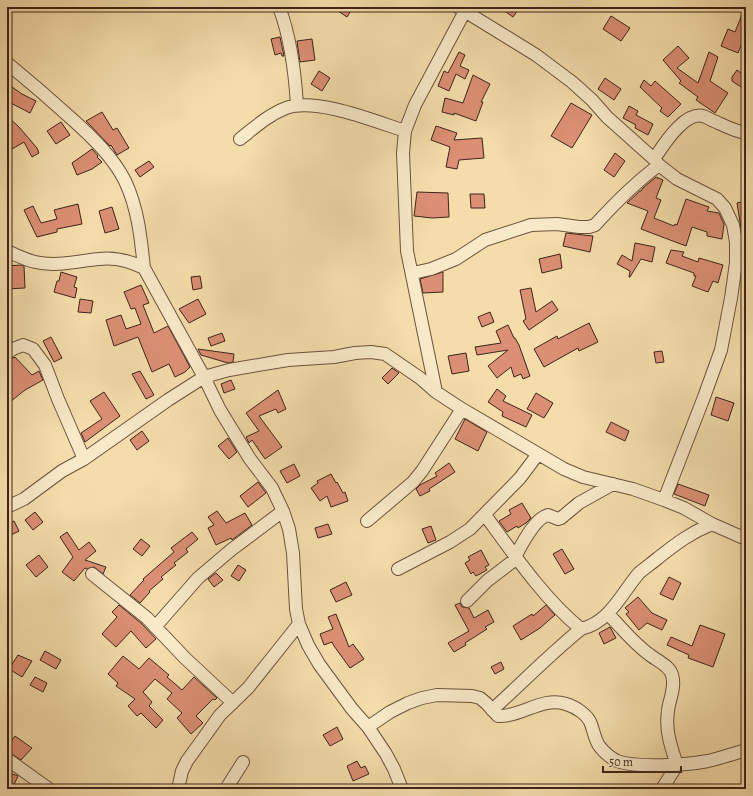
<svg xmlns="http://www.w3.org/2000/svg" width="753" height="796" viewBox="0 0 753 796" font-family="Alegreya,serif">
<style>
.building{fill:#db8f74;stroke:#3e2418}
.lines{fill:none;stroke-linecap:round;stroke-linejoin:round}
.minor-casing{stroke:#6c523d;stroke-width:14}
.minor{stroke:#f8e9c8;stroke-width:12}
</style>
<rect width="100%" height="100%" fill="#f4ddab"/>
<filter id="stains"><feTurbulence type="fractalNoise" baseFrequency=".005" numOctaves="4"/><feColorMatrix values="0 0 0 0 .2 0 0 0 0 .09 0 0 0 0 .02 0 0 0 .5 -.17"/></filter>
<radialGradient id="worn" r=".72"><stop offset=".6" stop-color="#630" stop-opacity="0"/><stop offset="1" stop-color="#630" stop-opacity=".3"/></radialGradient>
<path class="building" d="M332,7H353L347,17Z
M499,7H520L513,17Z
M745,7L746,33L738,53L721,46L728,29L735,32Z
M611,16L630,28L621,41L603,29Z
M280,37L284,56H282L281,53L275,55L271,39Z
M312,39L315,60L300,62L297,41Z
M678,46L689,58L677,68L698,83L709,52L718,57L710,81L728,93L715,113L696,100L698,97L679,83L681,81L663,60Z
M459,52L465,55L460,66L469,70L465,79L456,74L449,91L438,86L444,71L448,73Z
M737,70L746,77V80L741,87L732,81V77Z
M319,71L330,78L322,91L311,84Z
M473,75L490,84L481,102H483L476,121L454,113V115L442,112L445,98L463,103Z
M605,78L621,89L614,100L598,89Z
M644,80L651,86L655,81L681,104L668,117L660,111L662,108L640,87Z
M12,87L22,94L36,101L30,113L7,101V94Z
M571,103L592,115L572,148L551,136Z
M629,106L638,111L636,115L653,124L648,135L635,128L636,125L623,118Z
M102,112L113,130L117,128L129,148L117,155L111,145L110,146L86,121Z
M7,116L19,127L37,148L39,153L32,157L24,142L12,149L7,140Z
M61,122L70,135L56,144L47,131Z
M436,126L457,133L454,140L482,138L484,158L459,160L457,169L446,167L450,147L431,140Z
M92,149L98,156L97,157L102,162L92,169L77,175L72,163Z
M615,153L625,161L614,177L604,170Z
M149,161L154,167L140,177L135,170Z
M656,177L663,180L656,198L661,200L654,218L674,226L675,224L677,225L686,199L709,207L707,211L719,213L724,224L722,239L707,236V232L692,227L686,246L641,229L648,211L627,203L640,191H641L643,188Z
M417,192L448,193L449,217L432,218L414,216Z
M470,194H484L485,208H471Z
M745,201L746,227L741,228L737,203Z
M78,204L82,224L57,229V232L37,237L24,210L33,206L41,223L57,219L54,210Z
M112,207L119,229L105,233L99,211Z
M566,233L593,236L590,252L563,246Z
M635,243L655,247L652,262L641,259L630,277H629L630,271L617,264L622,255L632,261Z
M671,250L684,252L682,256L698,262L699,258L723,265L718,283L713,281L708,292L692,286L696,276H694V273L666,263Z
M560,254L562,268L542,273L539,259Z
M21,265L24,266L25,288L7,289V266Z
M61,272L77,277L74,287L77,288L75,298L54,292L57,281H59Z
M443,272V292L423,293L420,279Z
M200,276L202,288L193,290L191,277Z
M141,285L149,303L143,305L154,333L168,326L190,367L185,372L175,377L169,364L152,372L138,337L114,346L106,320L121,315L126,329L141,324L135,308L131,309L124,292Z
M531,288L536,312L552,301L558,310L529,330L523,321L526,319L520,290Z
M80,299L93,301L91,313L78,312Z
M198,299L206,314L189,323L179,309Z
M490,312L494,322L482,327L478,317Z
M589,323L598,342L579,351L578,348L544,367L534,349L557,336L558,339Z
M508,325L514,338H515L519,345L530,376L523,379L521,374L514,377L511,367L497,378L488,366L508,350L477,355L475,347L501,343L496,331Z
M222,333L225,341L211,346L208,338Z
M51,337L62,358L54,362L43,341Z
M198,349L234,354L233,362L228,363L201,355Z
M662,351L664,362L656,363L654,352Z
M466,353L469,371L452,374L448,356Z
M15,357L32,375L39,371L43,380L25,390L10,402L7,397V361Z
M392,368L399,373L388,384L382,378Z
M140,371L154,395L146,399L132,374Z
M231,380L235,389L224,393L221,384Z
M497,389L506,396L503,401L532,415L526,427L502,416L503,412L488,402Z
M278,390L286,409L278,413L276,409L259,416L282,447L265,459L252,440L249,443L246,437L259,431L246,413Z
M104,392L120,416L85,442L81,433L102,419L90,401Z
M536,393L553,403L544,418L527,409Z
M716,397L734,403L728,421L711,415Z
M465,419L487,432L478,451L455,439Z
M611,422L629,431L625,441L606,432Z
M142,431L149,441L137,450L130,440Z
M228,438L237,452L229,459L218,446Z
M449,463L455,472L429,489L430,491L420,496L416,489L420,485L437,476L435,473Z
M294,464L300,476L287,483L280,471Z
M331,474L336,483L337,482L343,493L345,492L348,501L331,507L327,496L320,501L311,488L318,483L317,481Z
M258,482L266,493L248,507L240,496Z
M678,484L709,495L705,506L674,494Z
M522,503L531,518L526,523L518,528L517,526L507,532L499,521L511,514L509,510Z
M217,511L226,523L245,513L252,525L232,540L231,538L216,545L208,528L214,525L208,517Z
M35,512L43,522L33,530L25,520Z
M14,521L19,531L7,537V524Z
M328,524L332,534L318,538L315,528Z
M431,526L436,540L428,543L422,529Z
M67,532L79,550L89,542L96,551L85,560L106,567L103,574L94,567L87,569L85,568L74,581L62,572L73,557L60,537Z
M192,532L198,539L186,549L188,552L174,563L176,565L161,577L163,579L149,591L150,592L140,603L130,595L144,580L143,579L174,552L171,548Z
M141,539L150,546L142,556L133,549Z
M562,549L574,569L565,574L553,554Z
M481,550L489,565L485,567L487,570L476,576L473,572L471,574L465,563L470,560L468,557Z
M39,555L48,567L36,577L26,565Z
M238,565L246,570L239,581L231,576Z
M216,573L223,580L214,587L208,579Z
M669,577L681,583L673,600L660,594Z
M346,582L352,595L336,602L330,590Z
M638,597L652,613L667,620L662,630L647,623L639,630L626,614L629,612L625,608Z
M460,603L462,607L469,608L474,618L488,610L494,622L485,627L487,629L465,643L466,645L454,652L448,643L469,631L455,605Z
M119,605L142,624L156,639L146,648L131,631L116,647L102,634L117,617L112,612Z
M546,605L555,615L540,628L521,640L513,626L532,614L533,616Z
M336,614L349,647L353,644L364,659L350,668L334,646L332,642L324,645L320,634L333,629L328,617Z
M700,625L725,634L713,667L688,658L689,655L667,645L671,637L692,646Z
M610,627L616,638L604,644L599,633Z
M45,651L61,660L56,669L40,660Z
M18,655L32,661L22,677L9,669Z
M123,656L139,669L149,658L169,675L167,677L182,690L194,677L217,698L215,700L213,699L196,716L203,723L191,734L177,718L182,713L167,699L172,693L155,679L143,692L152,702L149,706L163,720L156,728L141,713L137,716L128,706L135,699L116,686L118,683L108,674Z
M501,662L504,669L495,674L491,667Z
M35,677L47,683L43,692L30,685Z
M337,727L343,739L330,746L323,735Z
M15,736L32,748L21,760L7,751V747Z
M357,761L361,768L365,766L369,774L353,781L347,766Z
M10,773L18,776L12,789H7V779Z"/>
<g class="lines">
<defs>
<path id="minor" d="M279,7C291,38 295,73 297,105
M458,7L536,55L572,82L592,100L607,117L654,159L659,165L677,179L717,199L725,208L733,225L736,242V263L731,298L721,350L704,397L664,500
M7,63C29,81 51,100 72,119C92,137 113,157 125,181C138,208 141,239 144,268
M240,139C254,128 268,115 286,108C316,97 374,121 405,131
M654,159C663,146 684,111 703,116C707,117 710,120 714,121C725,126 734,131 746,133
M7,251C16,255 26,260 35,262C56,267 78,261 99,259C115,257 130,261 144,268L204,377L220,410L250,459L272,488L283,511L289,529L293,553L296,609L299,624L308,645L319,664L352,709L368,727L386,754L394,769L402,789
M413,273L431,269L456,259L485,240L531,225L557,224L579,227H589L595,225C615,203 635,183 659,165
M7,353L13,349L23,345L33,349L45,365L58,399L84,459
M436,392L407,251L403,153L405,131L415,105L465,11
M7,507L24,499L62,471L84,459L168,400L204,377L229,370L288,360L334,357L355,353L371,352L385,354L420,378L436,392L462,409L564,469L583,477L633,489L664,500L684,508L712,524L746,539
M485,515C512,552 545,600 581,629C610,622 621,594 639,573C645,568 652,563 658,558C677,543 690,533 712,524
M367,521L413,482L422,471L462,409
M516,555C522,544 535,518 548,515L558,519L561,518L579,503L613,484
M398,569L450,542L470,529L520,478L538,454
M92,574L147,618L185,658L232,702
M467,601L487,581L517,558
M608,614C621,627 634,644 650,655C656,660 670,666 672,675C676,687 669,700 668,711C665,730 671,747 677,765L662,789
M155,627L198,578L231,550L283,511
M492,710C522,683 550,654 581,629
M368,727L390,712L408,703L422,698L437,695L472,696L480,698L486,703L498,716C522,717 542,696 566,704C576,707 588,715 591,724C594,732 595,741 600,747C604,752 611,758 617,761C636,768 687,765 708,761C721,758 733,754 746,750
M7,759L49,789
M178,789L182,771L187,761L220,715L248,688L299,624
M226,789L243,762"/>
</defs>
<use href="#minor" class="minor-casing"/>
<use href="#minor" class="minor"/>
</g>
<rect width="753" height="796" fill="none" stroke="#f4ddab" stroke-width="24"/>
<rect x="8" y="8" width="737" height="780" fill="none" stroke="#3e2418" stroke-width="2"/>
<rect x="12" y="12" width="729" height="772" fill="none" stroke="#3e2418"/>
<path d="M603 766v6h78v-6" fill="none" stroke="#3e2418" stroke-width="2"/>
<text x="609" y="766" font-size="12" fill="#3e2418" stroke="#f8e9c8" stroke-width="3" paint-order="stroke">50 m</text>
<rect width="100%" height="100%" filter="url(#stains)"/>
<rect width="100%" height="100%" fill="url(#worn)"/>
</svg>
